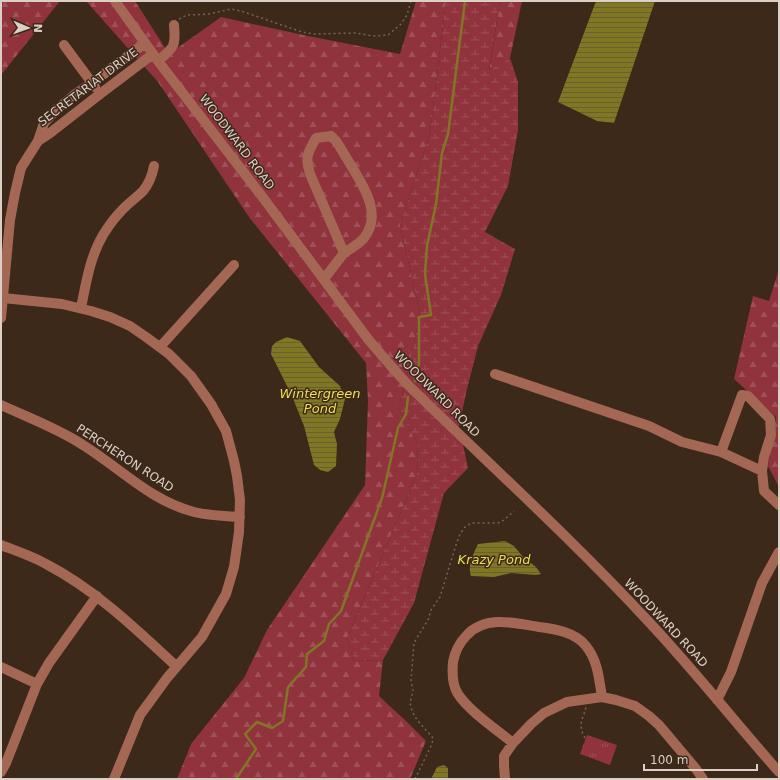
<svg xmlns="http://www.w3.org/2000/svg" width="780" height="780" viewBox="0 0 780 780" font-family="'DejaVu Sans',sans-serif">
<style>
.forest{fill:url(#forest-firs)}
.wetland{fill:url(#wetland-marsh)}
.park{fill:url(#park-tufts)}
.water{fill:url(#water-rules)}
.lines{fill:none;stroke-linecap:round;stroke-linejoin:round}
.stream{stroke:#807624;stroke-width:2.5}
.path{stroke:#746457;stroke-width:1.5;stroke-dasharray:2 3;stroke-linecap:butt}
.minor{stroke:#a46753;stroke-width:10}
.labels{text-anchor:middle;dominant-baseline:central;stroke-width:3;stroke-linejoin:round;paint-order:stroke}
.street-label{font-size:12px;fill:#dbcfc6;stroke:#3c291a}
.water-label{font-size:13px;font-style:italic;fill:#efdf52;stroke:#3c291a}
</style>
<defs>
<pattern id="forest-firs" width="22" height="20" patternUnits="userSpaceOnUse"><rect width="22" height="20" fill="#90333d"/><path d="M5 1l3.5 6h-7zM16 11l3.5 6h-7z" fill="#9f5058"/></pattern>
<pattern id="wetland-marsh" width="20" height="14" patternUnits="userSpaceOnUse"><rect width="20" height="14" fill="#90333d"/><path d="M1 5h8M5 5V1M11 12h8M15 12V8" fill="none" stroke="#9f5058"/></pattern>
<pattern id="park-tufts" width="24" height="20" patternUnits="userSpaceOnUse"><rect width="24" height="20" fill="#90333d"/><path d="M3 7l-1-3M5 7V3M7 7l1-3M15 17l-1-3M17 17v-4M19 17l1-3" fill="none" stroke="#9f5058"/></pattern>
<pattern id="water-rules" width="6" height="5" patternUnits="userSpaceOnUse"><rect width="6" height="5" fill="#807624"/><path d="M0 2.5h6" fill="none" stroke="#67602d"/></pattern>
</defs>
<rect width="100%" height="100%" fill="#3c291a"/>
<path class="forest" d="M1,1H60L1,75Z
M86,1H135L169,54L221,17L308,36L400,54L416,1H446L430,133L400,225L420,313L405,386L398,408L418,445L417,474L347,638L354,661L383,660L379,696L407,722L426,741L410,779H177L191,744L244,678L267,630L365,485L368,401L366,363L249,217L158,82Z
M500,1H522L510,58L489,72Z
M779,269V487L768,466L776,417L734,379L753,296L769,301Z"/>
<path class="wetland" d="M446,1H500L489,71L510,58L518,82V130L508,186L485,232L515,249L501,295L478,346L467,389L459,426L468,468L444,493L414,603L383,660L354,661L347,638L417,474L418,445L398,408L405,386L420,313L400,225L430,133Z"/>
<path class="park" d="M587,735L617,745L610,765L580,754Z"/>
<path class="water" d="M596,1H655L614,123L597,121L558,102Z
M287,337L300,341L319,367L340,386L345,399L340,419L334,432L337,444L336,466L328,472L320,470L314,465L304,426L292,396L271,354L272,346L276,342Z
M505,541L514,546L523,557L536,567L541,574L536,575L511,573L494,577L471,576C467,566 474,553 478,544Z
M444,765L448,768V779H431L437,767Z"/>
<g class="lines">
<path class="stream" d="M415,381L419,363V317L431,315L425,274L427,246L436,204L442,153L448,134L465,1
M236,779L256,749L245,734L257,722L272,728L283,721L288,687L306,667L307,654L324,641L329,624L341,611L382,498L398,428L406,414L408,397"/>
<path class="path" d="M179,19L187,15L209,14L231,9L241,11L302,32L313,34L356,33L373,36L388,35L401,24L407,15L411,1
M585,738C577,722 583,721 586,707
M415,779L432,744L433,738L417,720L412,711L410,703L413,691L411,680L414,643L418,636L428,620L431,610L440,597L456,545L460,534L465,527L471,523H498L504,520L514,511"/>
<path class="minor" d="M115,1L158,61L261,195L368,339L391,366L407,384C488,463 572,539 649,622C694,670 735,722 779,772
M145,43L92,83L74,95L56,110L44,123L38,141L50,133L100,94L153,54
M64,45L95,87
M158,61C174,47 176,47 174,25
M324,279L344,253L310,174C305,157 307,154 316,138L331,136L336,141C342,150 347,159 352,167C365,188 382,215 364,238C359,244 350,249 344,253
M3,298L62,304L91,311L110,317L130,326L146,337L169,354L191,376L211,404L226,431L234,461L237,476L240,500L239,532L234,567L226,594L202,637L167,678L140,715L114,779
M81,308C86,283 90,257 103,235C109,225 116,216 124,208C130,202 137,197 143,191C149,184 152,176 154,166
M1,318L10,220L15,193L21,168L38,141
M160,347L234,265
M495,374L649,426L682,442L721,452
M1,405C27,417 59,429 83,445C120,468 151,501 194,512C209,516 225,516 240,517
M762,471L721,452L742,395L748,396L770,419L771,435L764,457L762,471L764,491L779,505
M1,545C16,551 32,556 46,564C96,590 136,629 176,666
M1,667L37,684
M717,700L731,672L762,583L779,552
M513,743C496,729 470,712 458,694C452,685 452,673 453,662C455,651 459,643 467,635C486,615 515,623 539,627C555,629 575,632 586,646C598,661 599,679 602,697
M1,772L6,763L37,684L49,663L97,596
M505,779L504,766V756L513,743L531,724L544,713L567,702L602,697L616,700L635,706L649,716L659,725L696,769L703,779"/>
</g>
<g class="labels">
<g class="street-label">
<text transform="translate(88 87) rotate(-37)">SECRETARIAT DRIVE</text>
<text transform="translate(237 142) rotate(53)">WOODWARD ROAD</text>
<text transform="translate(437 394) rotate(45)">WOODWARD ROAD</text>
<text transform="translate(125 458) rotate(33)">PERCHERON ROAD</text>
<text transform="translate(666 623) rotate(47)">WOODWARD ROAD</text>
</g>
<g class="water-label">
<text x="320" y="393">Wintergreen<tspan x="320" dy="15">Pond</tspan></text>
<text x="494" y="559">Krazy Pond</text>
</g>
</g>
<rect width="780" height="780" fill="none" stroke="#dbcfc6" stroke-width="4"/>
<g transform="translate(28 28) rotate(92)" stroke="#3c291a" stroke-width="3" paint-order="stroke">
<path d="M0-3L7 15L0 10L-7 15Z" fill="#dbcfc6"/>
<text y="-6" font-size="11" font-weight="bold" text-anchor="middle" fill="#dbcfc6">N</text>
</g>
<path d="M644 764v6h113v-6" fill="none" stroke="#dbcfc6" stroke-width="2"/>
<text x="650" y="764" font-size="12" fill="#dbcfc6" stroke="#3c291a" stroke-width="3" paint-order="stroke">100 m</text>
</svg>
